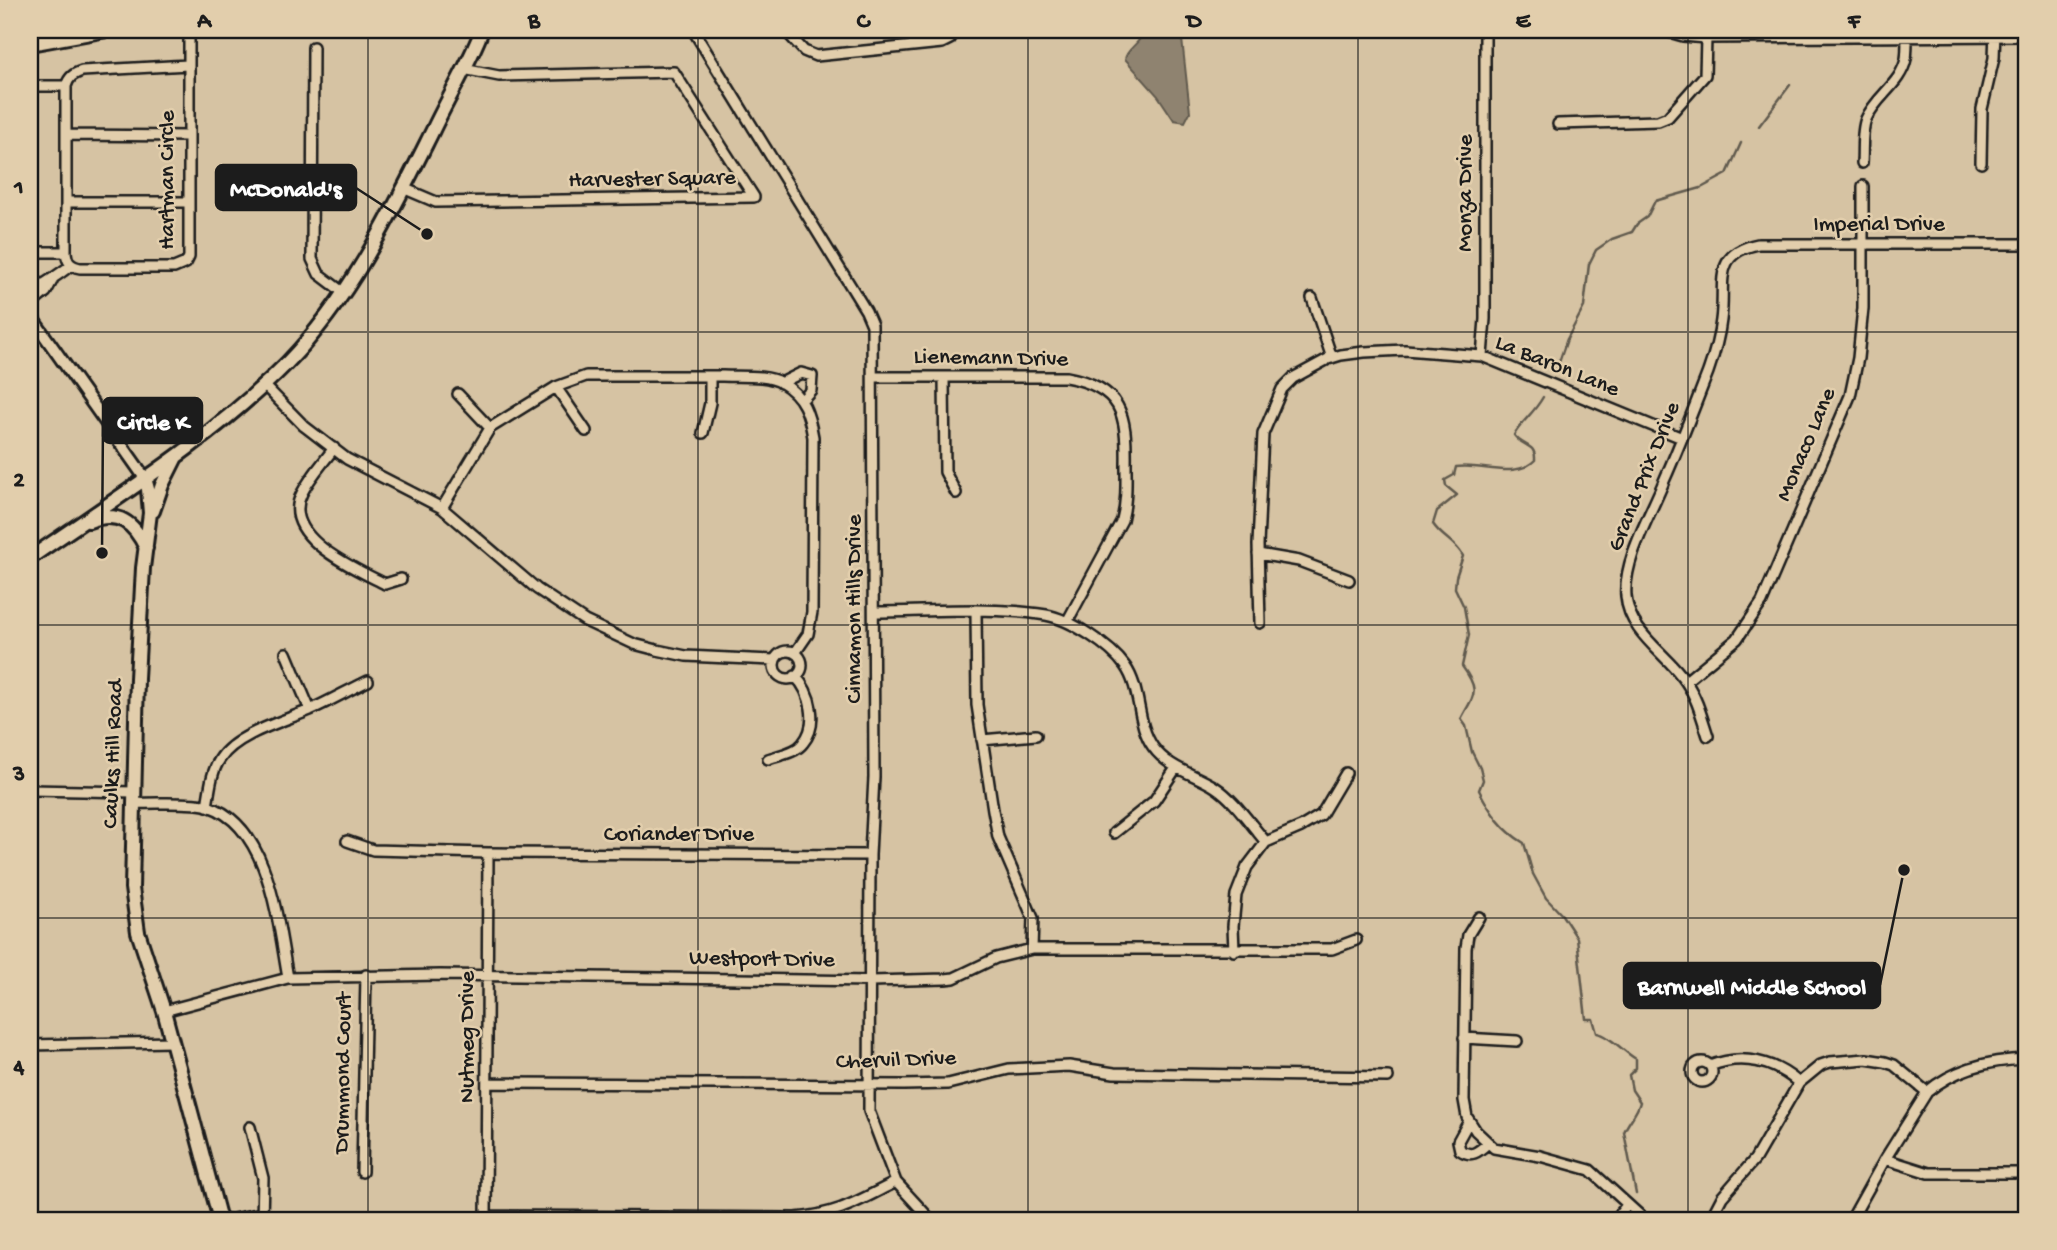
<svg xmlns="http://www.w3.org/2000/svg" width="2057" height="1250" viewBox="0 0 2057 1250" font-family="'Gochi Hand',sans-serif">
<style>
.water{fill:#8f8370;stroke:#615a4e;stroke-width:2}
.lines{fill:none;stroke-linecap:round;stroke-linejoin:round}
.stream{stroke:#615a4e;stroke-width:2.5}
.minor-casing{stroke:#1c1c1c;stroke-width:14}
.tertiary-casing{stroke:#1c1c1c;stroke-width:16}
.secondary-casing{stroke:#1c1c1c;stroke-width:18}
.motorway-casing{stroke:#1c1c1c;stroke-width:21}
.minor{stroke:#e2ceac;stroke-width:9}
.tertiary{stroke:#e2ceac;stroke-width:10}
.secondary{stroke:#e2ceac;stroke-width:12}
.motorway{stroke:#e2ceac;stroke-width:16}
.grid{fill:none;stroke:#1c1c1c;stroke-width:2;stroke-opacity:0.55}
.labels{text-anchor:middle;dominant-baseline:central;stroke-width:5;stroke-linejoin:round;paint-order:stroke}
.street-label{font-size:23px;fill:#1c1c1c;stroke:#e2ceac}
.leader{fill:none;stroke:#1c1c1c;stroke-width:2.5}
.callout-dot{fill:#1c1c1c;stroke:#e2ceac;stroke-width:2.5}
.callout{fill:#1c1c1c;stroke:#1c1c1c;stroke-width:2.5}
.callout-label{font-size:24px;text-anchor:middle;font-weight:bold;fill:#fff}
.neatline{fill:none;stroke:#1c1c1c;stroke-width:2.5}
.grid-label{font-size:23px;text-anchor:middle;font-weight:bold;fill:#1c1c1c}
</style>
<rect width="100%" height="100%" fill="#d6c3a3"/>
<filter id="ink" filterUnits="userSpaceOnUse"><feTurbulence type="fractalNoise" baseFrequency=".0143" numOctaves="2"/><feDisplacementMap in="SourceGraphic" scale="14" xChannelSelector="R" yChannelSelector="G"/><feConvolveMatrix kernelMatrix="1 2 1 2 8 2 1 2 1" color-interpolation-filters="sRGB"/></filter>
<g filter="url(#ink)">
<path class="water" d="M1143,30H1181L1190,112L1185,122L1174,120L1158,96L1125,59C1127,47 1141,45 1143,30Z"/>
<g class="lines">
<path class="stream" d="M1759,126L1790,85
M1556,371L1567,339L1584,307L1589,264L1596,250L1612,239L1632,232L1637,224L1647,217L1655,201L1701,188L1727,174L1741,143
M1543,397C1534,413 1522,421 1514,435C1522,447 1536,443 1535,460C1516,480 1481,463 1456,467L1454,475L1445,480L1446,486L1457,495L1437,511L1433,524C1441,537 1456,542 1463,556L1456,577L1455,588L1464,607L1469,635L1462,666C1481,692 1474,694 1461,719L1466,726L1472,752L1480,768L1483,780L1479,790C1490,812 1502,830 1524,843L1533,874L1546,898L1562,915L1577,938L1586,1019H1593L1597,1033C1609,1035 1624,1052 1636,1059V1068L1629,1075L1632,1090L1640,1102C1637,1114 1629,1120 1624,1132L1636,1194"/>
<defs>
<path id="minor" d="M693,30L866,311L872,325L874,777L870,855L869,1111L896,1182L931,1220
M785,30L804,51L816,56L942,43L950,39L955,30
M1662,30L1683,36L1706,38L2027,36
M313,47L312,259L319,274L344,293
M188,65L82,71C73,74 69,77 66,86V252C67,262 70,266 80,268H174L186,263L189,257V30
M30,86H66
M1558,124L1658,121L1668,117L1705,75L1706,38
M66,135L188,136
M1862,163C1863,150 1861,131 1866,119C1876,96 1901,84 1906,59C1907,52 1907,44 1907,37
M1981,163L1982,109L1994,58L1995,30
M403,188L436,202L754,197L674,72L499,76L463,69
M67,202H188
M30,252H66
M30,294C43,283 57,277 71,265
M1312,298L1332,358
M30,305L46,292L52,281
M1482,356L1485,319V30
M873,377H1066C1122,387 1127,414 1126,465C1126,483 1127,501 1122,520L1067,622
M944,378L945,472L956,493
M781,383L801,373L812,376L811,390L802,400
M264,385L304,426L347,459L442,508L537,589L585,621L634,644L657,650L686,656L774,660
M556,387L586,431
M458,394L490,428
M703,433L710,403V376
M334,448C323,463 310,477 302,493C279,537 356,569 385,584L401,579
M442,508L490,428L556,387L586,376C632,376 677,376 723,376C741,377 766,374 782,383C804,396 809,414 813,437L812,612L808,634L795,653
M1258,554L1299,561L1349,580
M874,612C927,612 995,606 1046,615C1070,619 1111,646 1125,666C1142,690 1136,723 1153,747C1168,768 1194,774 1215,787C1235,800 1250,824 1266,842
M976,612L977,705L993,810L998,837L1033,918L1032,949
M1260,623L1258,545L1263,434L1282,389L1293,378L1328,359L1341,355L1364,352L1405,350L1482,356L1682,438
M774 665a14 14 0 1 1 28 0a14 14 0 1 1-28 0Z
M286,653L310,710
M1686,681L1737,639L1762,602L1850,396L1858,358L1863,308V186
M1708,736C1702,718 1697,698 1686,682C1667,653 1629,634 1626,596C1623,560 1651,514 1664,481C1680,445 1694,408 1708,372C1714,355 1719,338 1721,320C1726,284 1711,254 1758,244H2027
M982,740L1036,735
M768,759C779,755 796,753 803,743C819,724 811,692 795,676
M30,790L134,792
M134,803C153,804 192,801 208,806C270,826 278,924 288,978
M207,806C210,790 211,772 220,759C236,734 284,721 310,710C330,701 349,690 368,681
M1114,833L1154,801L1176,768
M347,841L373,850L488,853L870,855
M1479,917L1468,935L1466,948L1464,1100L1467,1117L1476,1131L1494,1148L1540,1156L1590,1170L1645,1220
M1234,951L1233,926L1236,895L1247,867L1266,842L1301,827L1321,815L1346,773
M164,1011L288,978L440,975L871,981L945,979L954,978L996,958L1032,949H1332L1356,940
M1464,1038L1517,1041
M30,1045L172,1042
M1692 1072a10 10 0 1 1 20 0a10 10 0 1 1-20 0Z
M1710,1066C1742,1053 1774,1061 1799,1083
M488,1083L904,1085L948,1084L1009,1069L1069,1066L1114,1073L1388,1077
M1469,1121L1458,1141L1460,1150C1472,1158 1478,1152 1488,1143
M250,1127L263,1178L262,1220
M1885,1159L1929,1173H2027
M362,1172L366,975
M486,1216L795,1218C839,1214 858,1201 896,1182
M228,1220L262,1213
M486,1220L488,853
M1615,1220L1627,1205
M1710,1220L1722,1197L1755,1159L1799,1083L1821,1065L1830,1062L1866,1059L1885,1062L1894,1065L1927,1092
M1851,1220L1885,1159L1927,1092C1955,1068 1991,1060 2027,1059"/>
<path id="tertiary" d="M30,315L145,478"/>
<path id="secondary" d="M30,44L107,30
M145,478L148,489L150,513L143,568L137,678L132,888L138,932L164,1011L220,1220
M153,511L162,485L176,457
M89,521C119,510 134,523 146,548
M30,558C118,497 212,439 287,363C352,296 392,212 433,130C449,96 469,64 482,30"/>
<path id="motorway" d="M30,34L41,30"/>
</defs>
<use href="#minor" class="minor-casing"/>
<use href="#tertiary" class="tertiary-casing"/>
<use href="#secondary" class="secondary-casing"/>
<use href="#motorway" class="motorway-casing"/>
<use href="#minor" class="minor"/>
<use href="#tertiary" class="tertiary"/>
<use href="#secondary" class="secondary"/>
<use href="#motorway" class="motorway"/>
</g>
</g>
<path class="grid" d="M368,30V1220M698,30V1220M1028,30V1220M1358,30V1220M1688,30V1220M30,332H2027M30,625H2027M30,918H2027"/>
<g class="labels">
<g class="street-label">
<text transform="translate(168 180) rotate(-90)">Hartman Circle</text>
<text transform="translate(652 180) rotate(-1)">Harvester Square</text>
<text transform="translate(1466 193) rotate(-90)">Monza Drive</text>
<text x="1879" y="225">Imperial Drive</text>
<text transform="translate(991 359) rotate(1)">Lienemann Drive</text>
<text transform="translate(1557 367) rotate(22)">La Baron Lane</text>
<text transform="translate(1807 445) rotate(-67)">Monaco Lane</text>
<text transform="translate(1645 477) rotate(-68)">Grand Prix Drive</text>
<text transform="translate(855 609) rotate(-90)">Cinnamon Hills Drive</text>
<text transform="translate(114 754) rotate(-88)">Caulks Hill Road</text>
<text x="679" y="835">Coriander Drive</text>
<text transform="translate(762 960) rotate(1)">Westport Drive</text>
<text transform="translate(468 1037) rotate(-90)">Nutmeg Drive</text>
<text transform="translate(896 1061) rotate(-2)">Chervil Drive</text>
<text transform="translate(344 1073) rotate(-89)">Drummond Court</text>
</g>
</g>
<path class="leader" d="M427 234L356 188M102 553L103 421M1904 870L1880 985"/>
<g class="callout-dot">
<circle cx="427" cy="234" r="7"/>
<circle cx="102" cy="553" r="7"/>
<circle cx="1904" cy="870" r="7"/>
</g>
<g class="callout">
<rect x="216" y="165" width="140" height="45" rx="7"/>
<rect x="103" y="398" width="99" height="45" rx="7"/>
<rect x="1624" y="963" width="256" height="45" rx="7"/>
</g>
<g class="callout-label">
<text x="286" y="196">McDonald's</text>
<text x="153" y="429">Circle K</text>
<text x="1752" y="994">Barnwell Middle School</text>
</g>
<rect width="2057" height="1250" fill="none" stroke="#e2ceac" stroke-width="77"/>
<rect x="38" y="38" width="1980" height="1174" class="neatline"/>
<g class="grid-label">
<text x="204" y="27">A</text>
<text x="534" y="27">B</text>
<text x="863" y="27">C</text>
<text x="1194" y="27">D</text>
<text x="1523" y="27">E</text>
<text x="1854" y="27">F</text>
<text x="19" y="193">1</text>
<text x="19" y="486">2</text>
<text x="19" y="780">3</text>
<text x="19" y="1073">4</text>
</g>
</svg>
